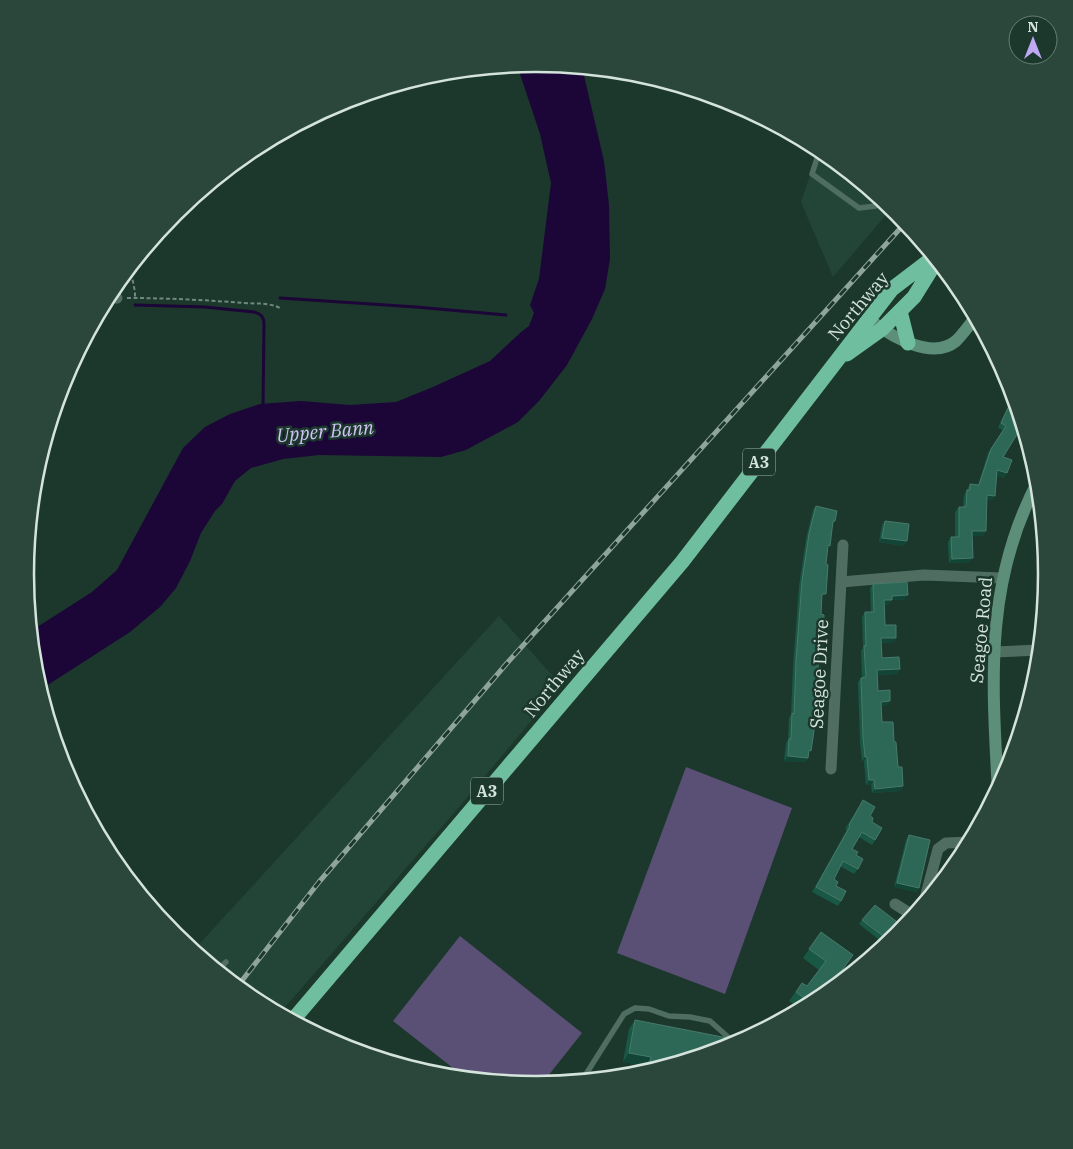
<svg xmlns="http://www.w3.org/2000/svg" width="1073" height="1149" viewBox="0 0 1073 1149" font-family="'IBM Plex Serif',serif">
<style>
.built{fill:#224538}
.green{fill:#5a4f74}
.water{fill:#1c0537}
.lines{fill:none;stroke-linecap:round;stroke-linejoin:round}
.stream{stroke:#1c0537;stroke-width:3}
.path{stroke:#71887e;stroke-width:2;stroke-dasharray:4 2.5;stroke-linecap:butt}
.lane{stroke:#4f6d60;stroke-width:5.5}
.street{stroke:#4f6d60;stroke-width:11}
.secondary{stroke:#5d8e7a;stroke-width:12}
.highway{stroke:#70bea0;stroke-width:15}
.rail-casing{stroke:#8fa49b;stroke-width:5}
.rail{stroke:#1c382d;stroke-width:3;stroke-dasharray:9;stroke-linecap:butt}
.wall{fill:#195845}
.shaded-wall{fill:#124535}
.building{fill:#2d6756;stroke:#477a6b}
.labels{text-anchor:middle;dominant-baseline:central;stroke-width:5;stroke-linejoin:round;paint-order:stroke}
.shield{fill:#1c382d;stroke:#9db0a8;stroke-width:1}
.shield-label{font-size:16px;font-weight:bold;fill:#d4e4dd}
.street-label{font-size:18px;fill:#d4e4dd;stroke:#1c382d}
.water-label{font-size:19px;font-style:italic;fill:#d2c3f6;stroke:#1c382d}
.rim{fill:none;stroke:#d4e4dd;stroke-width:2.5}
</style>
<rect width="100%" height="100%" fill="#1c382d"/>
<path class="built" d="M819,148L892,208L833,277L801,202Z
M499,616L561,685L460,806L279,1014L252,1000L193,951Z"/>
<path class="green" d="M686,767L792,808L725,994L617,953Z
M460,936L582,1033L540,1086L467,1079L393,1021Z"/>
<path class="water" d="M537,63L582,67L604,161L609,205L610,259L605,289L592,319L567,365L539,401L518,422L466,450L441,457L319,455L283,459L251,468L235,481L222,504L215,511L201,533L190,561L176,588L160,607L130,632L40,690L35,674L31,631L92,592L117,570L183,448L205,427L230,414L260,404L301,401L350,405L396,402L433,387L490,361L521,332L529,326L534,313L530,305L539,279L551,183L540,134L517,65Z"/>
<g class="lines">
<path class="stream" d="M280,298L416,307L506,315
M135,305L205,307L254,312C261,314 264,317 264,324L263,406"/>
<path class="path" d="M130,267L135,292V298
M127,298C166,298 205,300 244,303C258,304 269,302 282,309"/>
<path class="lane" d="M820,149L812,174L859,208L876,206L881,199
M217,971L226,962
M581,1082L624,1014L635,1008L649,1009L669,1016L690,1017L710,1021L737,1045"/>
<path class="street" d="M107,298H117
M841,582L924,575L1002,578
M994,652L1041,650
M831,769L843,545
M895,904L914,916
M923,906L938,849L946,843L971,842"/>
<path class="secondary" d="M874,323C894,338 933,360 956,341C963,334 970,324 976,317
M998,792C992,680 984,582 1039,479"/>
<path class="highway" d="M900,311L908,343
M847,354L882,329L914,297L937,260
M292,1021L682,562L892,289L934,257"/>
<defs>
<path id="rail" d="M237,987L319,882L508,662L906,222"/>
</defs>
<use href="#rail" class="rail-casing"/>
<use href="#rail" class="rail"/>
</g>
<path class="wall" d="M1009,406L1003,457L1004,478L997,476L992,500H987L983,536H972L970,562L949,563L948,542L951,537H955V512L959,507H963L964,495L970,484L978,485L988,453L1003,430L998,428L1006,410Z
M816,506L835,521L833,524L827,550L822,598L821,614L822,646L818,651L817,698L814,702L808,758L805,762L784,761L786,743L788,740L789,718L791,715L793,666L799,586L806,539L813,510Z
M885,521L907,541L903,546L879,542L882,525Z
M873,584L904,600H892L889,604L885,605V625L896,638L893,642L881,643L882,658L900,669L897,674L877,675L878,691L887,706H881L882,722L894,742L898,767L903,786L900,791L872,793L871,785H866L864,761H862L860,742L858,682L861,678H862L861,651L863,648L862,617L865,612H871L870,588Z
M863,800L872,822L875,840L872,845L859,837L852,849L856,855L858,869L854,874L840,866L834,879L841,901L838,906L812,892L847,830L845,829Z
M909,835L919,888L916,892L894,887L906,840Z
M961,848L962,859L958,864V852Z
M862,920L898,936L887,946L859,924Z
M821,932L853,955L820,1000L802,1010L789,1001L802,983L807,986L819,970L803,958Z
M635,1020L732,1047L647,1073L644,1072L645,1066L623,1062L629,1029Z"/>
<path class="shaded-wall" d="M997,470L1007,473L1004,478L994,475Z
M987,495L995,496L992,500H984Z
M972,531H986L983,536H969Z
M882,538L907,541L903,546L879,542Z
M973,558L970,562L949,563L952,559Z
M908,595L904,600H892L889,604L881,605L884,600L892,596Z
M881,638H896L893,642L878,643Z
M900,669L897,674L874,675L877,670Z
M890,701L887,706H878L881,702Z
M788,756L808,758L805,762L784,761Z
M865,757H867L864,761H862Z
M869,780H874L871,785H866Z
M903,786L900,791L872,793L875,789Z
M897,883L919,888L916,892L894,887Z
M629,1053L651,1057L645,1066L623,1062Z
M650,1063L663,1065L661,1069L647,1073L644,1072Z"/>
<path class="building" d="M1009,406L1019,410L1022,422L1016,436L1003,457L1012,460L1007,473L997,470L995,496L987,495L986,531H972L973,558L952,559L951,537H959V507H966L967,490H970V484L979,485L991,449L1006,426L1001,423Z
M816,506L837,511L835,521H833L830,546L828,545L826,564L828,565L826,594H822L821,614L824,615L823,635L822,646H819L817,698H814V731L811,751L809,750L808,758L788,756L789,739H791L792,713L794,714L796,661L802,581L809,534Z
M885,521L909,524L907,541L882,538Z
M907,582L908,595L892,596V600H884L885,625H896V638H881L882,658L899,657L900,669L877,670L878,691L890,690V701L881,702L882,722H893L894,742H896L898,767H902L903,786L875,789L874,780H869L867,757H865L863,737L861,678L866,677L864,646H866L865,612H874L873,584Z
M863,800L875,807L870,816L873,818L872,822L882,828L875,840L862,832L852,849L858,852L856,855L863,859L858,869L843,861L834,879L838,882L836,886L846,891L841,901L816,887L850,826L849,825Z
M909,835L930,840L919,888L897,883Z
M968,847L962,859L961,860V848Z
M875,905L905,928L898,936L891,942L862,920Z
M821,932L853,955L824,995L825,996L820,1000L812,1004L796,992L802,983L807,986L826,961L809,949Z
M635,1020L743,1041L732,1047L663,1068V1065L650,1063L651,1057L629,1053Z"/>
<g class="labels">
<g class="shield">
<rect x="743" y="448.5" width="32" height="27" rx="4"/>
<rect x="471" y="777.5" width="32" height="27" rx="4"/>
</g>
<g class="shield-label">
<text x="759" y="462">A3</text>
<text x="487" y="791">A3</text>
</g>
<g class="street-label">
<text transform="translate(858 306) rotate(-50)">Northway</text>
<text transform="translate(981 630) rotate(-85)">Seagoe Road</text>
<text transform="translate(819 674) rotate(-87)">Seagoe Drive</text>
<text transform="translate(554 683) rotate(-50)">Northway</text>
</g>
<g class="water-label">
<text transform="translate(325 431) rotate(-5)">Upper Bann</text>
</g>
</g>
<path d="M0 0H1073V1149H0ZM34 574a502 502 0 1 1 1004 0a502 502 0 1 1-1004 0Z" fill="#2b463b" fill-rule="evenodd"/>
<path class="rim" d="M34 574a502 502 0 1 1 1004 0a502 502 0 1 1-1004 0Z"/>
<g transform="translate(1033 40)"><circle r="24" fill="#1c382d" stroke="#667d73"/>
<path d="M0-4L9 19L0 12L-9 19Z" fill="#c0a8f3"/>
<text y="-8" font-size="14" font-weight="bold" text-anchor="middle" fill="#d4e4dd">N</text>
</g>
</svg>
